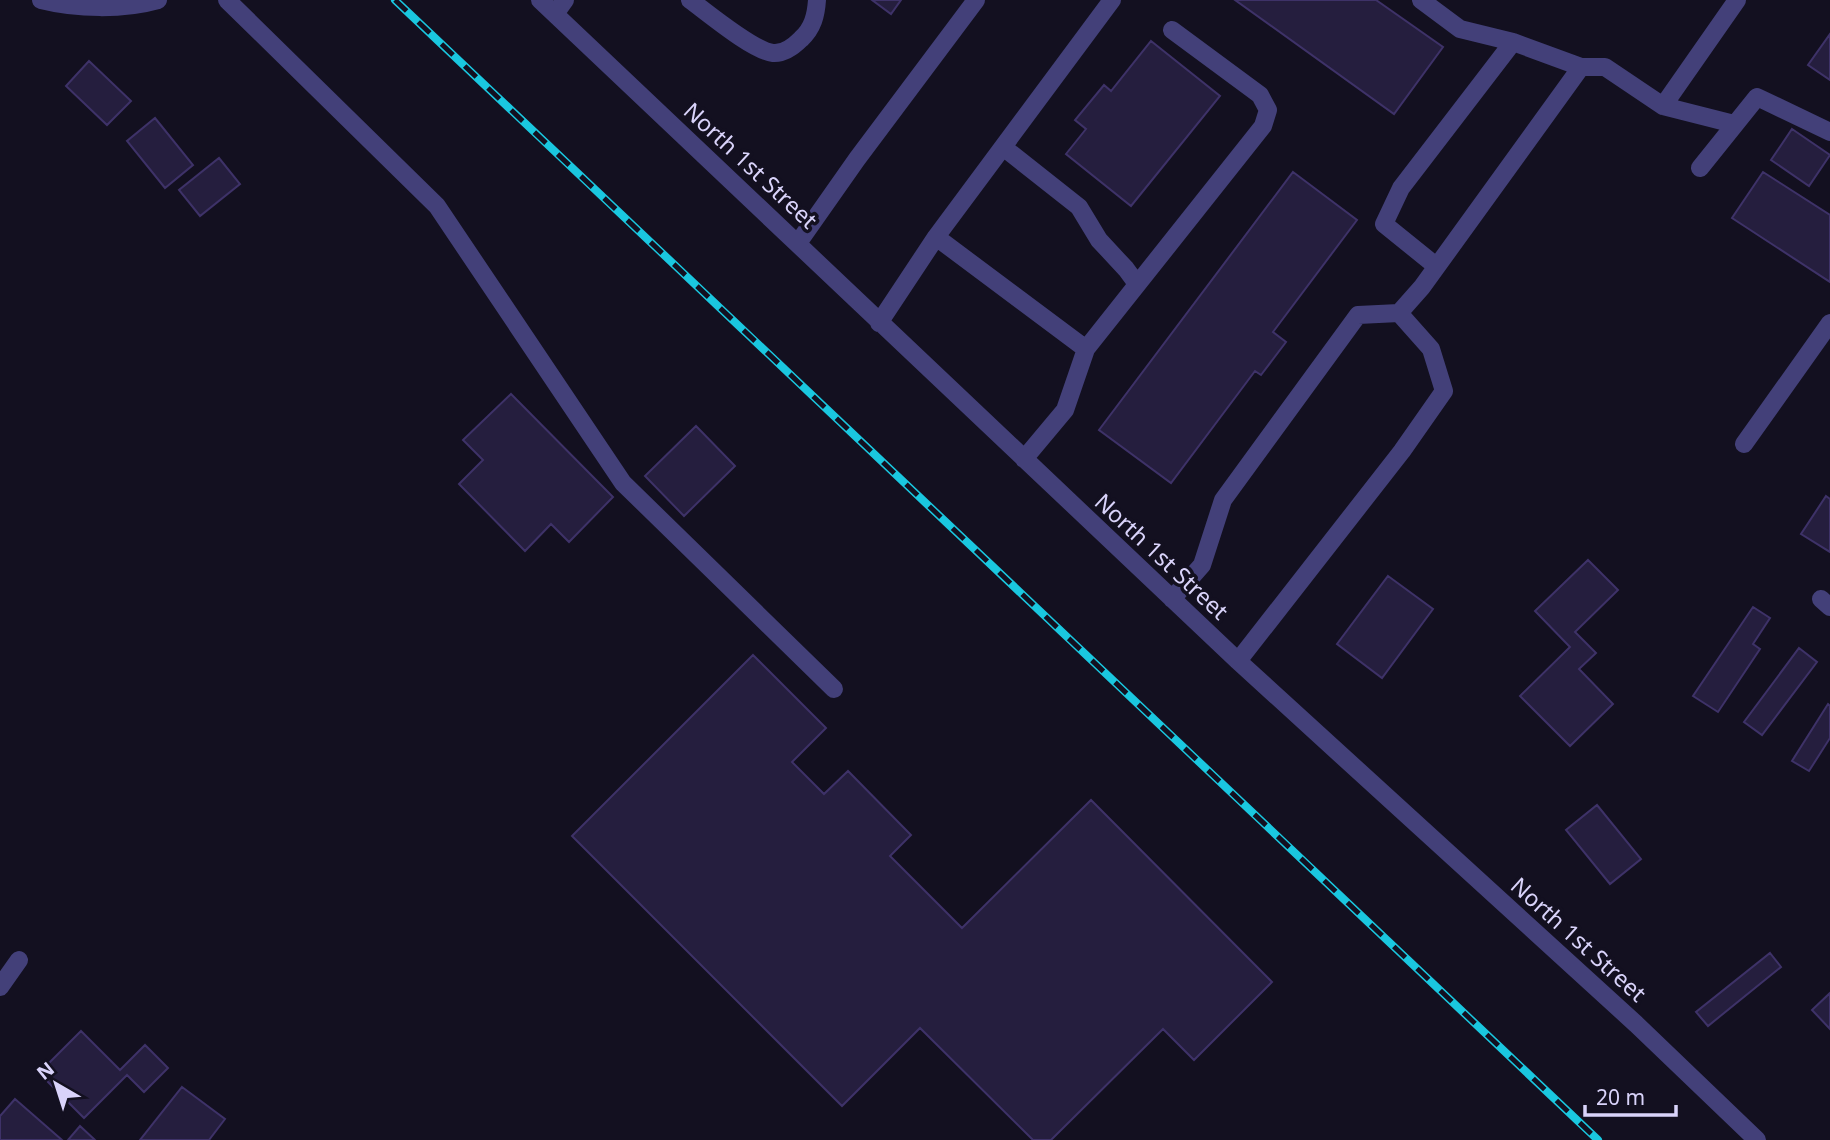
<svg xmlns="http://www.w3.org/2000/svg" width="1830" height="1140" viewBox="0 0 1830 1140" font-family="'Noto Sans',sans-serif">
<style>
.building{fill:#251e3e;stroke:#3e3268;stroke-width:2}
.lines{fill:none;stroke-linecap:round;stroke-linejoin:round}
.minor{stroke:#434079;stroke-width:18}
.rail-casing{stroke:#1ac7df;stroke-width:8}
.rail{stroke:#131020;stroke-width:5;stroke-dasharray:16;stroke-linecap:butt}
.labels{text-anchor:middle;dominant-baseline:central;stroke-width:7;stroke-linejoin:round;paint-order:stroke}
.street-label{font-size:23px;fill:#d9d3fa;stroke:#131020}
</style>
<rect width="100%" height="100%" fill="#131020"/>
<path class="building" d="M872,0H901L891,14Z
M1235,0H1376L1443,47L1394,114Z
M1830,34V80L1808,65Z
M1151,41L1220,96L1131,206L1066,154L1086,129L1075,120L1104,85L1111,91Z
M89,61L131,101L107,125L66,86Z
M155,118L193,165L165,188L127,141Z
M1792,129L1830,155L1809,186L1771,160Z
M219,158L240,184L200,216L179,190Z
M1293,172L1357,220L1273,332L1286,342L1261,375L1255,371L1171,483L1099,430Z
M1763,172L1830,215V282L1732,218Z
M511,394L613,497L569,542L551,524L525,551L459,484L483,460L463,440Z
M696,426L735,466L684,516L645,476Z
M1826,496L1830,499V552L1801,534Z
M1588,560L1618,590L1575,632L1596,653L1579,669L1613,704L1570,746L1520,696L1570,647L1535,611Z
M1388,576L1433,609L1382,678L1337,644Z
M1753,607L1770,618L1753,644L1760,649L1718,712L1693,696Z
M1799,648L1817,662L1762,735L1744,722Z
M753,655L826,728L792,762L824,794L848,771L911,835L890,856L962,928L1091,800L1272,982L1194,1060L1163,1029L1051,1140H1033L920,1028L842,1106L572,836Z
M1828,704L1830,706V738L1809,771L1792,761Z
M1597,805L1641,859L1610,884L1566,830Z
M1770,953L1781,967L1708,1026L1696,1012Z
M1830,993V1029L1812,1010Z
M81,1031L120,1070L145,1045L168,1068L144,1092L127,1075L84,1118L39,1073Z
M182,1087L225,1119L209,1140H140Z
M15,1099L62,1140H0V1116Z
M80,1126L95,1140H68Z"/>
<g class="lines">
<path class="minor" d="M41,0C77,9 123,10 158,0
M227,0L437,206L623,483L834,689
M540,0L1238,661L1636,1024L1757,1140
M690,0C708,13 753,51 773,53C784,54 794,46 801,39C813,28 816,15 817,0
M1421,0L1460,29L1513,42L1581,67H1605L1663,106L1734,124
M555,14L565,0
M1663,106L1737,0
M1003,147L1079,207L1099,240L1126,269L1137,284
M1700,168L1757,97L1830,132
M936,237L1112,0
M798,243L857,159L976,0
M1436,266L1384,224L1401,188L1513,42
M1399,313L1422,287L1581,67
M879,323L936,237L1086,349L1065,410L1024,459
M1086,349L1263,126L1268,110L1260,95L1172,30
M1744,444L1830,323
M1172,599L1202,565L1223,500L1358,315L1399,313L1431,349L1444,391L1402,451L1238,661
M1821,599L1830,607
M0,987L19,960"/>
<defs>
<path id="rail" d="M395,0L1598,1140"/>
</defs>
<use href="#rail" class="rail-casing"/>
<use href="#rail" class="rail"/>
</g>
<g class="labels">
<g class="street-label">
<text transform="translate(751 165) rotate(43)">North 1st Street</text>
<text transform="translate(1162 556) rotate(43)">North 1st Street</text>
<text transform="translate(1579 939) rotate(42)">North 1st Street</text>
</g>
</g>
<g transform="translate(56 1084) rotate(321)" stroke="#131020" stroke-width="5" paint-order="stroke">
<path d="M0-5L12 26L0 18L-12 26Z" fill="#d9d3fa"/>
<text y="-10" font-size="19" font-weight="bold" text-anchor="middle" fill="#d9d3fa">N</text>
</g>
<path d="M1585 1105v10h91v-10" fill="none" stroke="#d9d3fa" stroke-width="3.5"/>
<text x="1596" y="1105" font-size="21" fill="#d9d3fa" stroke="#131020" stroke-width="5" paint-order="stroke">20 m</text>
</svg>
